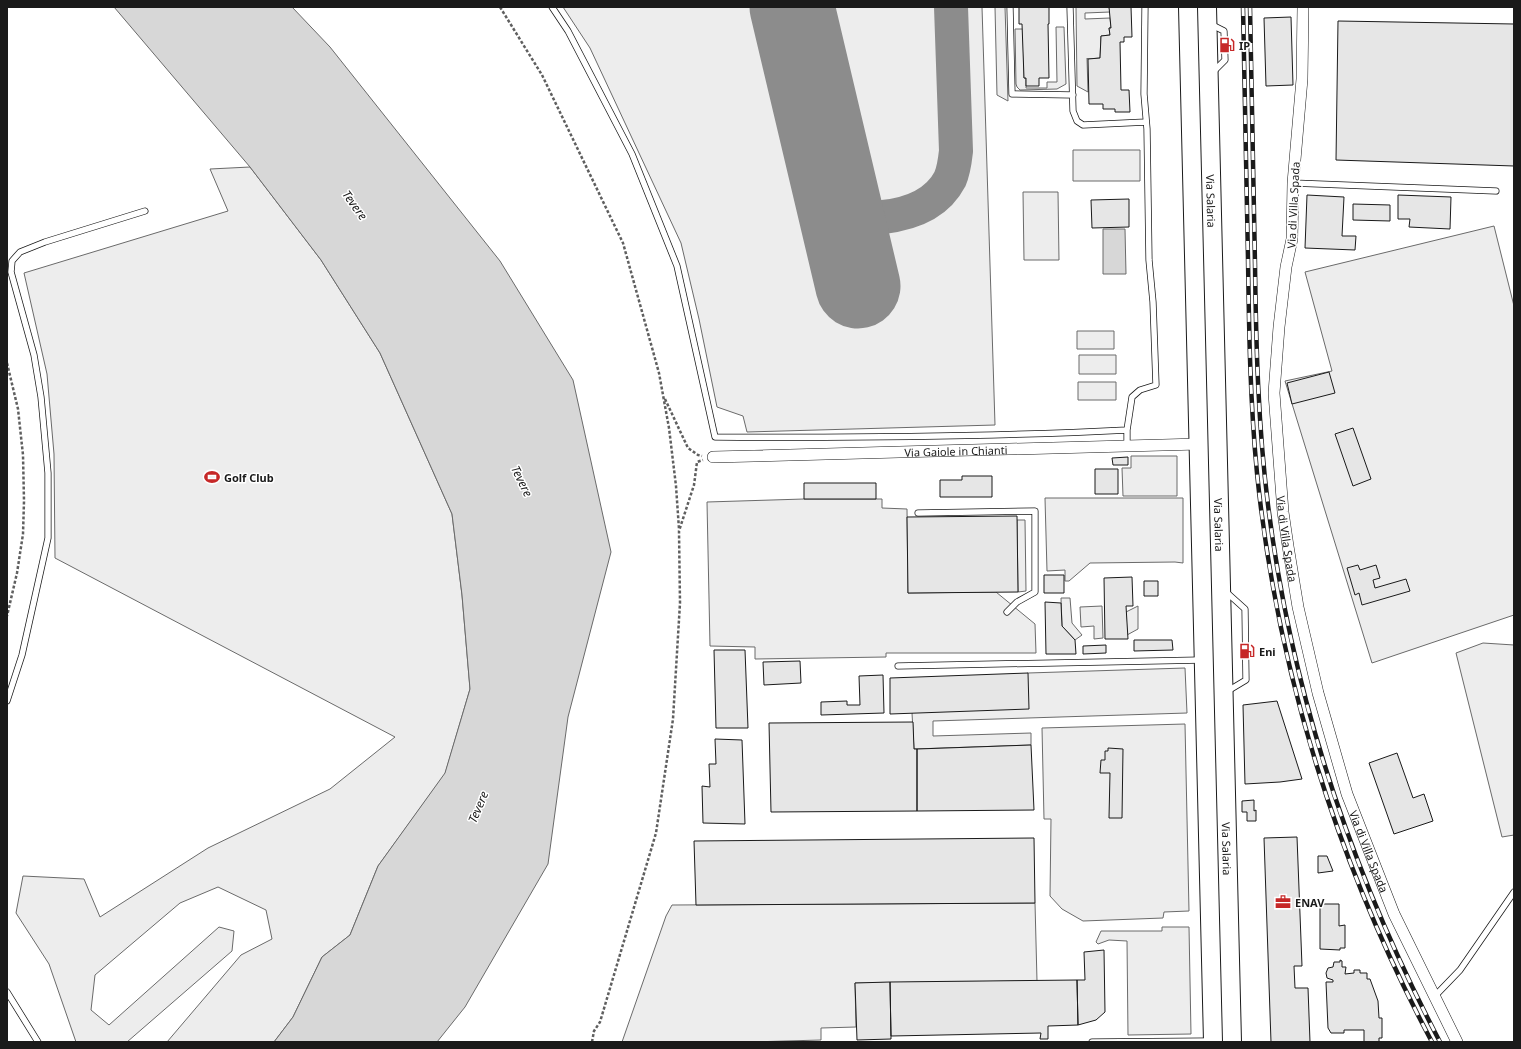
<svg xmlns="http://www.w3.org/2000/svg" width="1521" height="1049" viewBox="0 0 1521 1049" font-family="'Noto Sans',sans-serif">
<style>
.built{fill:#ededed;stroke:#6a6a6a}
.water{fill:#d7d7d7;stroke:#6a6a6a}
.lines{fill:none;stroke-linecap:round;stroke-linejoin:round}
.taxiway{stroke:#8c8c8c;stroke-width:34}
.runway{stroke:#8c8c8c;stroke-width:85}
.building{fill:#e6e6e6;stroke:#1a1a1a}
.lane-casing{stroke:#1a1a1a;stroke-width:7}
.street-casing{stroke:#1a1a1a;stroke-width:12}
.primary-casing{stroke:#1a1a1a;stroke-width:20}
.path{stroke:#5f5f5f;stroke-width:2.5;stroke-dasharray:3 2;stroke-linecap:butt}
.lane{stroke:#fff;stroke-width:5.5}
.street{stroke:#fff;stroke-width:11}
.primary{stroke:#fff;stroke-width:18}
.rail-casing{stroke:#1a1a1a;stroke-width:4.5}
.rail{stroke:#fff;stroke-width:3;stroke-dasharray:9;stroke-linecap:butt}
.labels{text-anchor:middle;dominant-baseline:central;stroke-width:3;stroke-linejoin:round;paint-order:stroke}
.poi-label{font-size:11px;font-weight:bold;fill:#1a1a1a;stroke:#fff;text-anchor:start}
.street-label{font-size:11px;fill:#1a1a1a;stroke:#fff}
.water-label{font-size:12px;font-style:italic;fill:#1a1a1a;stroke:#fff}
</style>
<rect width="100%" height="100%" fill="#fff"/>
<path class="built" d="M563,7H757L831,305L892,291L879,242L883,232L923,218L940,209L953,196L960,184L968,163L962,7H982L995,425L747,432L743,416L717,407L699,319L681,243L590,48Z
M820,7H938L944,142L943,161L936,177L928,187L898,200L881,201L873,199L866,192Z
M995,7H1005L1008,101L997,95Z
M1076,7H1109L1110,12L1085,13V19L1110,18L1111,28H1109L1110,35L1101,36L1100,58L1088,59L1087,58L1088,92L1077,86Z
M1056,27H1064L1066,84L1057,89L1020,90L1017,87L1016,84L1015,29H1023L1024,78H1026V88H1047V82H1057Z
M1073,150H1140V181H1073Z
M250,167L321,260L380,353L452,514L462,595L470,689L445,774L378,866L350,935L322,957L293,1017L274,1042H167L241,955L272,939L266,910L218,887L180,903L95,975L91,1010L109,1025L219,927L234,931L232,951L127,1042H76L49,964L16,913L23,876L84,879L100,917L208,848L330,789L395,737L55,558L54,454L47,374L24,273L228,211L210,169Z
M1023,192H1058L1059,260H1024Z
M1494,226L1514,306V615L1372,663L1285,381L1332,371L1305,272Z
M1077,331H1114V349H1077Z
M1079,355H1116V374H1079Z
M1078,382H1116V400H1078Z
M1131,456H1177V496H1123L1122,468H1131Z
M1045,498H1183V563L1175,562L1090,563L1069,581H1065V570L1047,571Z
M804,499H882V508L907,509L908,593L996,592L1035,624L1036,653H886V657L755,659V647L710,646L707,502Z
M1017,520H1025L1026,591L1018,592Z
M1061,598H1070L1072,623L1082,635L1075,640L1062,626Z
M1102,606L1103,638L1094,639V626L1081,627L1080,607Z
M1138,606V629L1127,635L1126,612Z
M1483,643L1514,645V835L1502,837L1456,653Z
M1185,668L1187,713L933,721V736L1031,733V745L914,749L912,713L1028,673Z
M1185,724L1189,911L1164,912L1163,918L1083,921L1062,909L1050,896L1051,819H1044L1042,728Z
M1035,903L1037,981L855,983L856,1027L821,1028V1040L750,1042H622L666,916L672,905Z
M1162,927H1189L1191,1034L1128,1035L1127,941L1109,940L1098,944L1096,942L1101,931H1162Z"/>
<path class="water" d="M114,7H292L330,47L500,261L573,380L611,552L568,717L548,864L465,1007L437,1042H274L293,1017L322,957L350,935L378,866L445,773L470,689L462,595L452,514L380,353L321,260L250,167Z
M1103,229H1125L1126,274H1103Z"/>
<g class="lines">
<path class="taxiway" d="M836,194C840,200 845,208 850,211C859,218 873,218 883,217C910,214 937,204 950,179C954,170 955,160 956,151L951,7"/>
<path class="runway" d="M792,7L858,286"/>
</g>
<path class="building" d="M1019,7H1049V24H1048L1049,78H1039V86H1026V78H1024L1022,24H1019Z
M1109,7H1131L1132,37H1124V42H1120L1121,90H1129L1130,112H1115V109H1103V104H1089L1088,59L1100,58L1101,36L1110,35L1109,28H1111Z
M1291,17L1293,85L1266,86L1264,18Z
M1338,21L1514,24V166L1336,160Z
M1307,195L1344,197L1342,236H1356L1355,250L1305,248Z
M1398,195L1451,197L1450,229L1409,227L1410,219H1398Z
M1129,199V227L1092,228L1091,200Z
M1353,204L1390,205V221L1353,220Z
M1329,372L1335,393L1292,404L1287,383Z
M1353,428L1371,479L1353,486L1335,434Z
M1128,457V465H1113L1112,458Z
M1095,469H1118V494H1095Z
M962,476H992V497H940V480H962Z
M804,483H876V499H804Z
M1017,516L1018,592L908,593L907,517Z
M1358,565L1360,570L1376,565L1380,578L1373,580L1375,588L1406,579L1410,591L1362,605L1359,593L1355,595L1347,568Z
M1044,575H1064V593H1044Z
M1132,577L1133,606H1126L1128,639H1105L1104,578Z
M1144,581H1158V596H1144Z
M1045,602L1061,603L1062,626L1075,640L1076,654H1046Z
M1134,640H1172L1173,650L1134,651Z
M1106,645V653L1083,654V646Z
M714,650H745L748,728H716Z
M800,661L801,683L764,685L763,662Z
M1028,673L1029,709L890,714V678Z
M883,675L884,713L821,715V702L847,701V705H860L859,676Z
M1277,701L1302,779L1280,782L1245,784L1243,705Z
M913,722L914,749H917V811L771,812L769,723Z
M715,739L742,740L745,824L703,823L702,786L710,787L709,764H716Z
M1031,745L1034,810L917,811V749Z
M1108,748L1123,749L1122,818H1109L1110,773H1100L1101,760H1105V751H1108Z
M1397,753L1413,798L1424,794L1433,821L1394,834L1369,763Z
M1254,800V811L1256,810V821H1247V812H1242V801Z
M1297,837L1302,966H1294L1295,988H1308L1310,1042H1271L1264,838Z
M1034,838L1035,903L696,905L694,841Z
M1318,856H1327L1333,871L1318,873Z
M1320,904H1339V926L1345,925V948H1340V950L1320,949Z
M1104,950L1105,1012L1096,1020L1078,1025L1077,980H1085L1084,952Z
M1340,960L1342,961V967H1346L1345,974L1354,973V970H1360V973H1367V979H1370L1378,1001L1379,1018H1382V1038H1379V1042H1364V1030H1344V1033H1331L1328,1028L1326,982H1333V980L1327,978L1326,973L1328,968L1333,967L1334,962H1340Z
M1077,980L1078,1025L1048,1026V1039H1040L1041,1033L891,1036L890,982Z
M890,982L891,1039L857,1040L855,983Z"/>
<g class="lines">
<defs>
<path id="lane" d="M552,7L568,31L632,154L677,266L715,437C852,438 990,437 1127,430
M1010,7L1012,94L1073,95
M1070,7L1073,111L1077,121L1083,125L1146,122
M1210,24L1224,31L1225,60L1212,73
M1293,183L1496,191
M1127,446V430L1132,397L1140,390L1156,385L1153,302L1149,260L1147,129L1144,94L1145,7
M918,513L1035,511V592L1017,602L1007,612
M1225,591L1245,609L1246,680L1226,692
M898,666L1201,660
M7,701L22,655L48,538V473L41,397L34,355L11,272L12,261L20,252L45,242L145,211
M7,992L38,1042
M1434,997L1460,970L1514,892
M1092,1042L1210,1041"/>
<g id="street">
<path id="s1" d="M1303,7L1302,79L1293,183L1292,239L1286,267L1279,327L1274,393L1283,512L1288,546L1298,607L1318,693L1347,794L1394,914L1457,1042"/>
<path id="s2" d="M713,457L1199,444"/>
</g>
<g id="primary">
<path d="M1188,7L1213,1042"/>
<path id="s3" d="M1207,7L1232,1042"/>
</g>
</defs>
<use href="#lane" class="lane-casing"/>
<use href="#street" class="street-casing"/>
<use href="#primary" class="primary-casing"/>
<path class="path" d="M500,7L542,75L623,243L659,373L669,428L676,486L679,529
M7,363L18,409L23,455L24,501L23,534L17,573L7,616
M665,399L688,448L698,455L702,456
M592,1042L594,1031L600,1022L656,833L673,719L680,603L679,531L694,485L697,462L703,460"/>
<use href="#lane" class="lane"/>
<use href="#street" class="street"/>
<use href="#primary" class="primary"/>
<defs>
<path id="rail" d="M1243,7C1245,91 1246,175 1248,259C1249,330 1250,401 1257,473C1277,672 1338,865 1432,1042
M1250,7C1252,93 1253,178 1255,264C1256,344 1258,425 1268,505C1292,696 1351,872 1440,1042"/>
</defs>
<use href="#rail" class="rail-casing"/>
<use href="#rail" class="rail"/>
</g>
<defs>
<symbol id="fuel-bare" viewBox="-9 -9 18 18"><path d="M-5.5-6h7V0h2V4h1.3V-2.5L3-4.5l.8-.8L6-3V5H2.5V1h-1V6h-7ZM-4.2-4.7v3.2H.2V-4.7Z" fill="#c62828" stroke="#fff" stroke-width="2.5" paint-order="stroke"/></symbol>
<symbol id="stadium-bare" viewBox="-9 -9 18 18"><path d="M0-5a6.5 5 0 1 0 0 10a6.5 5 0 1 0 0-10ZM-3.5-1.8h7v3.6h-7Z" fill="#c62828" stroke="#fff" stroke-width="2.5" paint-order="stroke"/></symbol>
<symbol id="office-bare" viewBox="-9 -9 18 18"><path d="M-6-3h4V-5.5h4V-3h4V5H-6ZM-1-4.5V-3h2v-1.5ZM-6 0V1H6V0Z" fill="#c62828" stroke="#fff" stroke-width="2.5" paint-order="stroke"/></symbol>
</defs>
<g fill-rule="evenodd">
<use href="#fuel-bare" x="1216" y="34" width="22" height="22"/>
<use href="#stadium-bare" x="201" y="466" width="22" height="22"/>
<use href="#fuel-bare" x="1236" y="640" width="22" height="22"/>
<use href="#office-bare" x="1272" y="891" width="22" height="22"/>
</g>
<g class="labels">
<g class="poi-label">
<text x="1239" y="45">IP</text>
<text x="224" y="477">Golf Club</text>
<text x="1259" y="651">Eni</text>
<text x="1295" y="902">ENAV</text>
</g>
<g class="street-label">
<text stroke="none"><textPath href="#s3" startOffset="194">Via Salaria</textPath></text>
<text transform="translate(1293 205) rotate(-87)">Via di Villa Spada</text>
<text stroke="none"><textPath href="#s2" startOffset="243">Via Gaiole in Chianti</textPath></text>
<text stroke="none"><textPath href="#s3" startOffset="518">Via Salaria</textPath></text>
<text stroke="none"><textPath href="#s1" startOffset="534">Via di Villa Spada</textPath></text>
<text stroke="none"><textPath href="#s3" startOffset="842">Via Salaria</textPath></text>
<text stroke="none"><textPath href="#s1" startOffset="858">Via di Villa Spada</textPath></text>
</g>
<g class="water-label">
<text transform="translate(355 205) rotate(54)">Tevere</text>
<text transform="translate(522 481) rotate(64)">Tevere</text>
<text transform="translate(478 807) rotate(-67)">Tevere</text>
</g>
</g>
<rect width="1521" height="1049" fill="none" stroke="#1a1a1a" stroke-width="16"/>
</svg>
